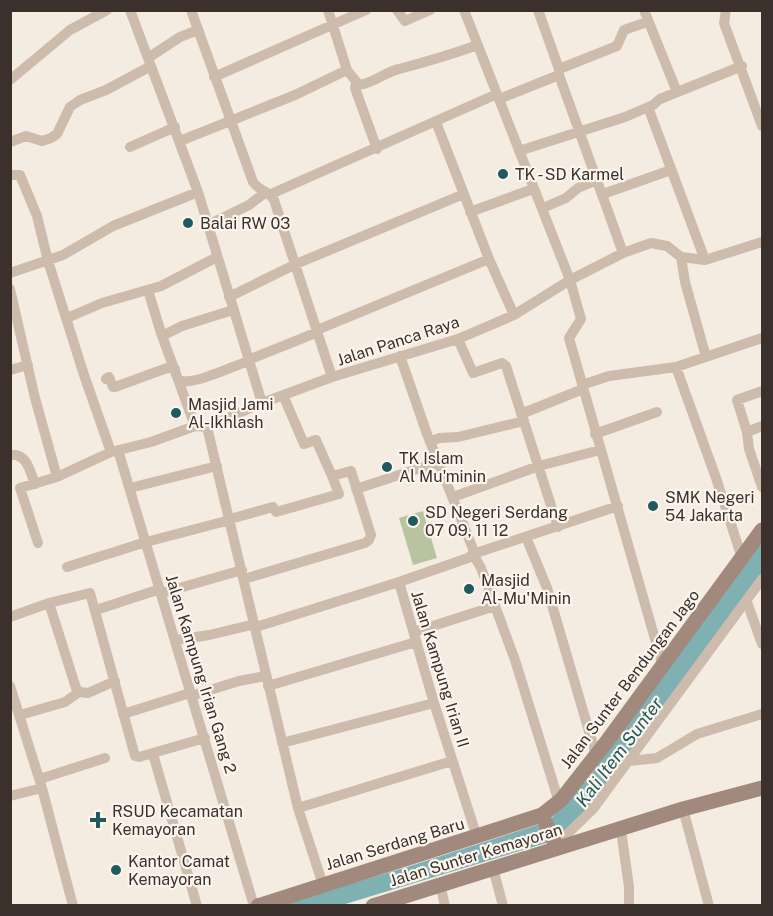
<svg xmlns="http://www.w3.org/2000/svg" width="773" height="916" viewBox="0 0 773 916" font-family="'Public Sans',sans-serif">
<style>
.green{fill:#b8c4a0}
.water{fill:#7fb0b2}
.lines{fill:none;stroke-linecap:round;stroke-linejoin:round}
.street{stroke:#cdbbac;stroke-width:10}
.secondary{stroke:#a18a7d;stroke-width:15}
.poi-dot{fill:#1f5a5e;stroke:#fbf5ee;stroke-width:2}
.labels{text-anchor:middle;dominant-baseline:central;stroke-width:4.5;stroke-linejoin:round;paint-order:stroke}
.poi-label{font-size:16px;fill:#3b302b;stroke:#fbf5ee;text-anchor:start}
.street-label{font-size:16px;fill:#3b302b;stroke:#fbf5ee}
.water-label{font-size:18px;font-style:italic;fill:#1f5a5e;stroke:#fbf5ee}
</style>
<rect width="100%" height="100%" fill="#f4ebe1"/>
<path class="green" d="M423,511L437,558L413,565L399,518Z"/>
<path class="water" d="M762,539V573L592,808L556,840L342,905L276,906L407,867L549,821L589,777Z"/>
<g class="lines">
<path class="street" d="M130,10L198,192L262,403
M191,10L253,182C259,191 269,191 274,200L332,377
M328,10L347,70L359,85C374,83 385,72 399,69C426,62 452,54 478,45
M397,10L405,21L430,10
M464,10L570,280L581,319L569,338L663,667
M538,10L559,69V75L623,253
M644,10L677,92
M726,10L724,23L762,126
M148,58L180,37L198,30
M559,69L617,46L624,30L647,22
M214,77L366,10
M10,80L70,30L107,10
M356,83L355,88L377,149
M499,99L559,75
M648,107L705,260
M436,122L489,259L514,315
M180,141L295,95L347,70
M10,142L26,136L42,141L51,138L57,134L70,107L80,100L106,90L151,66
M130,147L175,127
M519,151L625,117L653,105L660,99L742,66
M10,175H20L37,216L48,261L84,375L111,452
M271,194L497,94
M603,194L671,170
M543,208L566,198L578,188L597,180
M470,212L533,189
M208,225L249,205L266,192
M681,257L685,282L706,357
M10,273L63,255L113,226L198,192
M10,289L35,398L57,477
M148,290L161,333L195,426
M229,297L296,264L464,194
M67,318L102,303L161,286L217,257
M317,330L489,259
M161,333L166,334L182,326L233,310
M458,339L473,373L502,363L506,366L558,527
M400,356L427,434L473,549V554L468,558L399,582L434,703L477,837
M248,360L318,332
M676,367L716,478L742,558
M10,370L28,365
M106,379L109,377L113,387H115L167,368L175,369
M179,381C198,384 230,367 249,361
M582,385L609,376L676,367L762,338
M521,414L583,389
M762,426L747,432L749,449L762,487
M207,427L298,808L323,885
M747,432L737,400L762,391
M595,434L657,412
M430,442L439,438L458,437L524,421
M118,450L254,906
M10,455C27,453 30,471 35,484
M130,488L217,466
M356,489L439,462
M453,497L539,466L600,450
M230,519L273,507L276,512L339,494L332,476
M526,537L547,588L596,755
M38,543L20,488L57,477L111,452L151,442L195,426L207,427L262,403L332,377L458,339L514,315L570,280L623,253L651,243L667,246L681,257L705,260L762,242
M67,567L146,542L230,520
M244,579L365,543L369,540L371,535L351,471L332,476L316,440L304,444L283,395
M162,593L242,570
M747,602L762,644
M49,603L76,688L79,692L88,693L115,681
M96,610L160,589
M10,617L49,603L90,593L135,756L139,757L205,738
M256,627L399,582
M414,632L495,606
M176,640L209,635L255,624
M10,686L42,788L73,906
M268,686L416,642
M191,696L239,681L265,676
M123,714L190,693
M20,715L65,702L79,692
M282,743L434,703
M153,754L197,906
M629,761L657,758L697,734L762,714
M40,779L105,758
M10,796L42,788
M559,802L515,660L481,568L473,554L618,506
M298,808L452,761
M683,809L709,906
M621,830L629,887V906
M556,845L593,809L762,579
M493,868L503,906
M440,884L445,906"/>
<path class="secondary" d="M542,815L557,848
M258,906L542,815L561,800L608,740L762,530
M373,906L683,809L762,788"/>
</g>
<g class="poi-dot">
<circle cx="503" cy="174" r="6"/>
<circle cx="188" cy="223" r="6"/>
<circle cx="176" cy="413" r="6"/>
<circle cx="387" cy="467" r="6"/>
<circle cx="653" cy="506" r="6"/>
<circle cx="413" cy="521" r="6"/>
<circle cx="469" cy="589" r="6"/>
<path d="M95 811h6v6h6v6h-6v6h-6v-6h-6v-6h6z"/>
<circle cx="116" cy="870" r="6"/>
</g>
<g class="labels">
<g class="poi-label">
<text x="515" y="174">TK - SD Karmel</text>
<text x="200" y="223">Balai RW 03</text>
<text x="188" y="404">Masjid Jami<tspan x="188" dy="18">Al-Ikhlash</tspan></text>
<text x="399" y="458">TK Islam<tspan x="399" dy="18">Al Mu'minin</tspan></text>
<text x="665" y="497">SMK Negeri<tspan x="665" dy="18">54 Jakarta</tspan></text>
<text x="425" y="512">SD Negeri Serdang<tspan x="425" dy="18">07 09, 11 12</tspan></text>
<text x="481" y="580">Masjid<tspan x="481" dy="18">Al-Mu'Minin</tspan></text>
<text x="112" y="811">RSUD Kecamatan<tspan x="112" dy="18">Kemayoran</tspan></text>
<text x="128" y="861">Kantor Camat<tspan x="128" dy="18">Kemayoran</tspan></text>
</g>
<g class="street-label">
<text transform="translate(398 341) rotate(-18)">Jalan Panca Raya</text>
<text transform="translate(440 669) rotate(73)">Jalan Kampung Irian II</text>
<text transform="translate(201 674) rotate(73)">Jalan Kampung Irian Gang 2</text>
<text transform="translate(630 679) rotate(-53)">Jalan Sunter Bendungan Jago</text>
<text transform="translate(395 844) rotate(-17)">Jalan Serdang Baru</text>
<text transform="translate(476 855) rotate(-17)">Jalan Sunter Kemayoran</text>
</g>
<g class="water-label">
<text transform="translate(619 752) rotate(-53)">Kali Item Sunter</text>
</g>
</g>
<rect width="773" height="916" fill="none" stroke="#3b302b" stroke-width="24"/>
</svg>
